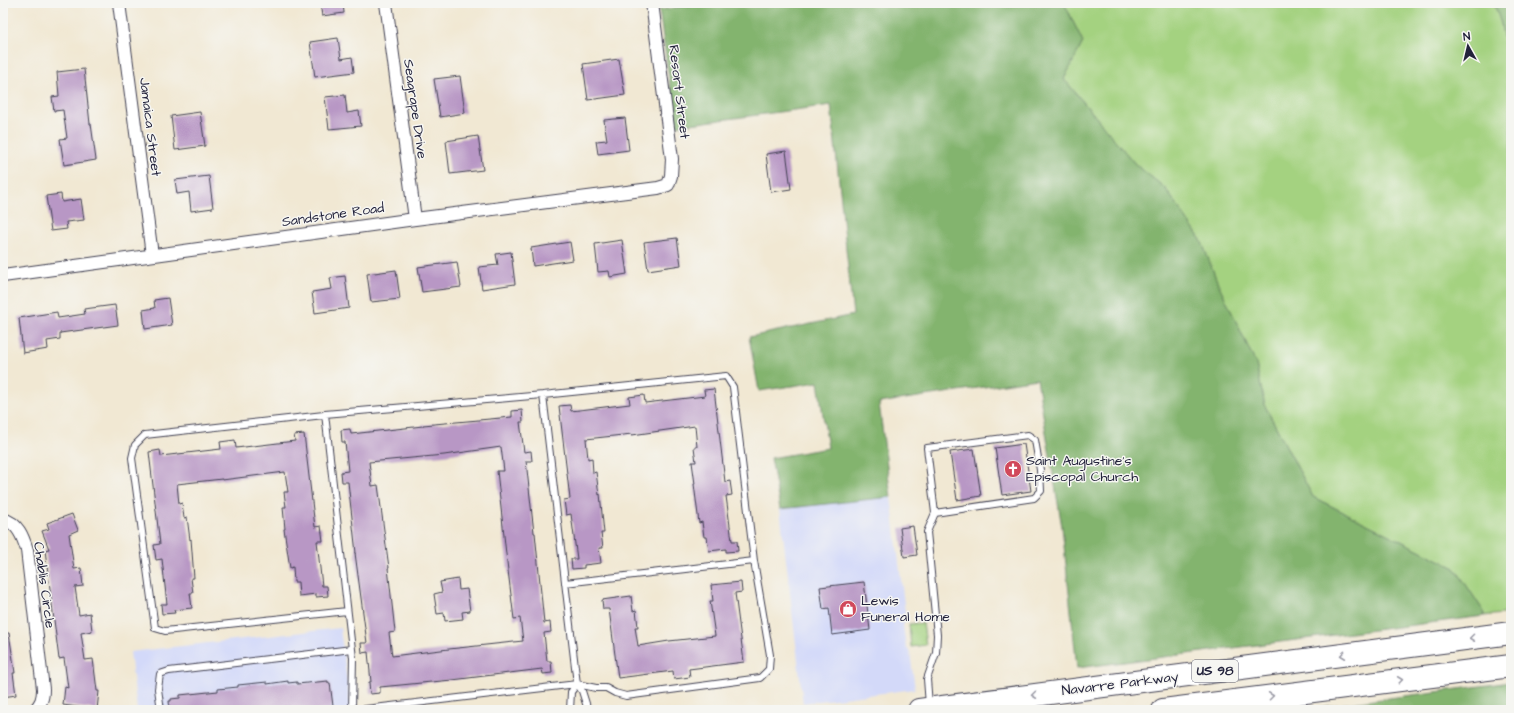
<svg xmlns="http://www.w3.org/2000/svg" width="1514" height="713" viewBox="0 0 1514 713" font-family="'Architects Daughter',sans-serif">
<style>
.built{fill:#d3d9f9}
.green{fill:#a4d280;stroke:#637a5e}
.forest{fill:#83b46e;stroke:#526b54}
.building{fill:#b897c5;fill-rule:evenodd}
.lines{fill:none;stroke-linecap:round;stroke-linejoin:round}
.lane-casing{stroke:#414052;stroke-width:8}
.street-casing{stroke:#414052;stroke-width:14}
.highway-casing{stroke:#414052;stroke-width:24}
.lane{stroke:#fff;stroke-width:6}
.street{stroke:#fff;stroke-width:12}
.highway{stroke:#fff;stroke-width:22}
.oneway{stroke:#9c9ca7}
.labels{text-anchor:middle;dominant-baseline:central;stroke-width:3;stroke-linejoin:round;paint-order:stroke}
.shield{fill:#f6f6f2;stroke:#626272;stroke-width:1}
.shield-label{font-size:13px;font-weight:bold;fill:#22223b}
.street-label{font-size:14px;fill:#22223b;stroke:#f6f6f2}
.poi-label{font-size:14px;fill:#22223b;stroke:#f6f6f2;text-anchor:start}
</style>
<rect width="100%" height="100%" fill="#f6f6f2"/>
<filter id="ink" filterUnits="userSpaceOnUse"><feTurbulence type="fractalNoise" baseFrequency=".025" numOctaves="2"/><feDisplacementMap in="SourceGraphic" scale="8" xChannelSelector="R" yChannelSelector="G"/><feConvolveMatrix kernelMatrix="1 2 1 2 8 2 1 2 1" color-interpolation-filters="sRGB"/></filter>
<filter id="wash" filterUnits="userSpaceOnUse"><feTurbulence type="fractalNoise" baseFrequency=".012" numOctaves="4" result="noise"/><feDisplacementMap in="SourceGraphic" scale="16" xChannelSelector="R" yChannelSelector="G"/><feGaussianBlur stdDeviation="0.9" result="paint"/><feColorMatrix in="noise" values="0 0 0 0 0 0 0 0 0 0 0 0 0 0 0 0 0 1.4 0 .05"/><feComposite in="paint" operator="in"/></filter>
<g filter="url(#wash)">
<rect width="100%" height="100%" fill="#f1e8d3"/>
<path class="built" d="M891,497L906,620L903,625L906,647L910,652L915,689L803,703L780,509Z
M340,628L351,710H137L130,652Z"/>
<path class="green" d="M1064,3H1494L1501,24L1511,85V613L1484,616V612L1455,568L1313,497L1265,406L1256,364L1217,281L1201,240L1165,188L1135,164L1064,79L1083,42Z
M923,623L926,645L911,647L909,624Z"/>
<path class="forest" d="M705,3H1064L1083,42L1064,79L1135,164L1165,188L1201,240L1217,281L1256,364L1265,406L1313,497L1455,568L1484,612V616L1077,668L1062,527L1037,379L879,403L891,497L780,509L771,458L828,448L818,382L759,391L749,337L853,315L831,105L676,126L659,10Z
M1494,3H1511V85L1501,24Z
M1511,682V710H1298Z"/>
<g id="blocks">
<path class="building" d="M320,3H343L344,13L322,16Z
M338,38L341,59L352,57L354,72L315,77L310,42Z
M619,59L625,95L588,100L583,64Z
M84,69L90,124H91L96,160L64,165L60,139L67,138L63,110L54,111L52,97L59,96L57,72Z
M460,76L465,113L440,117L434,79Z
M345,95L347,113L359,111L361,126L329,129L325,97Z
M200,112L205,146L175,150L171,116Z
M625,118L629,150L598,154L596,141L607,140L604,120Z
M478,136L483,170L450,174L446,141Z
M786,151L791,189L771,192L766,154Z
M209,176L213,208L191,211L189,192L177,194L175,180Z
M61,194L62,202L81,199L84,220L66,222L67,229L51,231L46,196Z
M677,238L681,265L648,270L644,242Z
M622,240L627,274L610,277L609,271L598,272L595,244Z
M570,242L573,260L533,266L531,248Z
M511,252L515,284L482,289L479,267L498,265L496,254Z
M457,262L461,287L422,292L418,267Z
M396,270L400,299L371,302L367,274Z
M345,276L349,308L315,313L312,292L332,289L330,278Z
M168,298L172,325L145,329L143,310L155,308L154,300Z
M115,305L118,325L60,333V339L47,341L48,349L23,353L19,318L57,312L58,318L85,314L84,309Z
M714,389L725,482L730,481L732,495L726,496L732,541H737L738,551L726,552V549L709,551L707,537H704L702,522L699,523L694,484H695L692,462H696L694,447H697L695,426L632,435V434L586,439L588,459L592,458L593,473L596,472L599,495L600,494L604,533H601L603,548H599L601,563L584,565V568L572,569L571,559H577L571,514L566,515L564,500L570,499L559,406L570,405L571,411L630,404L629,397L644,395L645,403L705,396L704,390Z
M522,410L523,422H520L524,452L531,451L532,461H526L534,533H535L544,623L550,622L551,632L544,633L547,661H551L552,673L543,674L542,669L452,680L380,687V693L370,694L369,682H371L368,652L362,653L361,643H367L355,553H356L348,482H342L341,472L348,471L345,442H342L341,430L350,429L351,434L423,426V425L512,417V411ZM501,447L504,471H497L506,554L514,619L520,618L523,641L449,649L392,656L389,633L395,632L388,568H389L378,485L372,486L369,462L444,455Z
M304,434L315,527L321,526L323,541H317L322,586H327L328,596L316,597V594L299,596L298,582H294L293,567L290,568L284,529H285L283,507H286L284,492H288L285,472L222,480V479L177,484L179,504L182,503L184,518L187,517L190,540L191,539L194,578H191L193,593H190L192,608L174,610L175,613L162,614L161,604H167L162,559L156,560L154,545L160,544L149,452L160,450L161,456L221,449L220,442L235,440L236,448L295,441L294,435Z
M1024,444L1031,491L1002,495L995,448Z
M974,449L981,496L957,500L950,452Z
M72,514L78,530L69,534L74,569L81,568L83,586L75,587L79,615L90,613L92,631L81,633L85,660L93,659L97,691H99L97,710L63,705L65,687L68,688L64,658L59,659L45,550L49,549L42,531L49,529L47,523Z
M913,526L917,555L904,557L900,528Z
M458,579L459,590L467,589L470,611L462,612L463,619L445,621L444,613L437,614L434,594L442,592L440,582Z
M741,582L742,592L735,593L744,662L689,669L690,677L674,679L673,671L618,678L609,609H603L602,600L631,596L633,611L636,610L638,627H635L638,646L669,641L715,636L710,601H713L711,585Z
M864,582L870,630L832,635L829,608L823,609L820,587Z
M3,633H9L15,673H13L16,695L3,697Z
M288,681V683L297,682V684L328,681V683H330L333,706H331V709L320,710H170L169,701H171V699L180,698V695L218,691V689L238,687V685L267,682V684Z"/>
</g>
</g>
<g filter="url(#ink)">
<use href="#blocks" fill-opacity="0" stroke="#414052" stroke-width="1"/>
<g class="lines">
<defs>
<path id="lane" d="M543,395L577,684
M324,415L145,435L135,445L132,458L155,628L165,631L347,611
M929,705L927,679L936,653L937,635L927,532L935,513L927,448L1028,435L1035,440L1040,470L1041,491L1034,498L935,513
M161,710L158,689L160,674L169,671L352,649
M352,710L353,658L325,414L543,395L726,376L733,387L754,561L565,583
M357,710L577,684L596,688H606L615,693L626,696L760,678L769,669L770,655L754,561
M570,710L571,692L577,684L582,691L588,710"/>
<path id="street" d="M119,3L152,255
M386,3L415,219
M3,276L415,219L658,188L668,185L671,176L672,159L652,3
M3,519C18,523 23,537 27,550L43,689C43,699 41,703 35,710"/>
<path id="highway" d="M919,710L1511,633
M1163,710L1511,666"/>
</defs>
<use href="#lane" class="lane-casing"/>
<use href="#street" class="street-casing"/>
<use href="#highway" class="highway-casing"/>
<use href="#lane" class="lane"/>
<use href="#street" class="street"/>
<use href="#highway" class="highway"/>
</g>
<defs><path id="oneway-chevron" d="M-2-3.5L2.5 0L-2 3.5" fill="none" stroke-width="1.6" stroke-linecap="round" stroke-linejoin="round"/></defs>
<g class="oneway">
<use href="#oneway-chevron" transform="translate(1472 638) rotate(173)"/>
<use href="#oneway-chevron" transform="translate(1343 655) rotate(173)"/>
<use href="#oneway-chevron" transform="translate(1400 680) rotate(-7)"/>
<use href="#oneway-chevron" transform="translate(1034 695) rotate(173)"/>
<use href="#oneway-chevron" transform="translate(1271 696) rotate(-7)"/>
</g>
</g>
<defs>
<symbol id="church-disc" viewBox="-11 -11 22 22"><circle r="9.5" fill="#d1495b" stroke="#f6f6f2"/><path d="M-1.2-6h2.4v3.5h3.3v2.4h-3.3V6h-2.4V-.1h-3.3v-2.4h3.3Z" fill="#fff"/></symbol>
<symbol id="shop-disc" viewBox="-11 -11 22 22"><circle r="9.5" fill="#d1495b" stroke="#f6f6f2"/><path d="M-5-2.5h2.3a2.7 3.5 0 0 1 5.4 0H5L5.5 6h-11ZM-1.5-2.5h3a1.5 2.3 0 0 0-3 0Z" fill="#fff"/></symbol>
</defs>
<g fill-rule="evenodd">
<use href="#church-disc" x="1003" y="459" width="20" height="20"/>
<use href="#shop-disc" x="838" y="599" width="20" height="20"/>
</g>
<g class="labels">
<rect class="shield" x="1192" y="660" width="46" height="22" rx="3"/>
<g class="shield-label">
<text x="1215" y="671">US 98</text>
</g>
<g class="street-label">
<text transform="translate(679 92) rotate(83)">Resort Street</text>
<text transform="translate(415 109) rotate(82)">Seagrape Drive</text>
<text transform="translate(150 127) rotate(83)">Jamaica Street</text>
<text transform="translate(333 215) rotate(-8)">Sandstone Road</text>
<text transform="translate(44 585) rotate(82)">Chablis Circle</text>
<text transform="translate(1120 684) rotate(-7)">Navarre Parkway</text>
</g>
<g class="poi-label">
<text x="1026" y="461">Saint Augustine's<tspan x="1026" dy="16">Episcopal Church</tspan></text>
<text x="861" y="601">Lewis<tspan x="861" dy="16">Funeral Home</tspan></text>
</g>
</g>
<rect width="1514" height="713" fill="none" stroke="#f6f6f2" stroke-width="16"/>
<g transform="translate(1468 46) rotate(352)" stroke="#f6f6f2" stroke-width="3" paint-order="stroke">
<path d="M0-3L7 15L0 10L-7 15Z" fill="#22223b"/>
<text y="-6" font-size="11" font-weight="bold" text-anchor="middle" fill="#22223b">N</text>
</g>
</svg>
